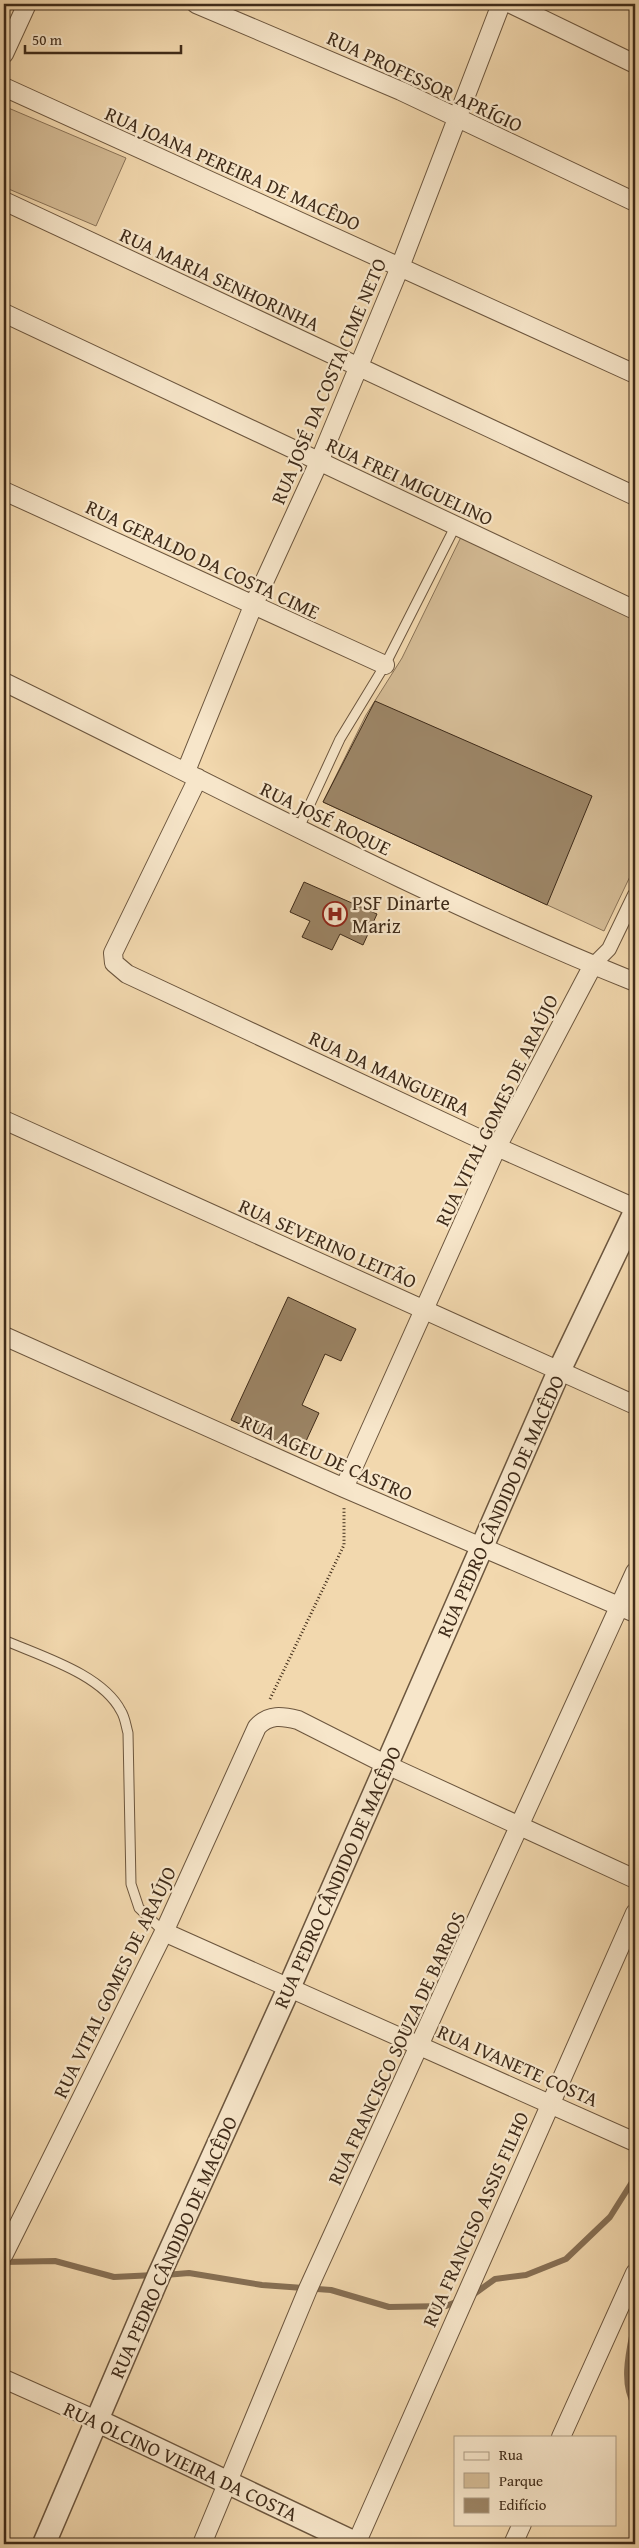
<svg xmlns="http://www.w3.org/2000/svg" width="639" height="2548" viewBox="0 0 639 2548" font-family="'Gentium Book Plus',serif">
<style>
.green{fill:#d4bb95;stroke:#8a7357}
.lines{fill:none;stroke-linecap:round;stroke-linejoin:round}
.stream{stroke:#866f54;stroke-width:6}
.building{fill:#9c8566;stroke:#3f2b19}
.service-casing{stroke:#6c563e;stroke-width:11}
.pedestrian-casing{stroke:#6c563e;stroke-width:16}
.minor-casing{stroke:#6c563e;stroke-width:20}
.tertiary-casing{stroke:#6c563e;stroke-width:25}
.path{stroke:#3f2b19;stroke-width:3;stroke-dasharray:1 2.5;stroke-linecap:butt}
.service{stroke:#f7e6ca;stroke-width:9}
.pedestrian{stroke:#f7e6ca;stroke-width:14}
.minor{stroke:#f7e6ca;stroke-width:18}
.tertiary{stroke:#f7e6ca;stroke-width:22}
.labels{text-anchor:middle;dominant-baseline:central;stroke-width:4.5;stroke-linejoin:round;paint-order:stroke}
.street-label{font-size:20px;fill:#3f2b19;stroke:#f7e6ca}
.poi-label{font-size:20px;fill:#3f2b19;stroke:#f7e6ca;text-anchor:start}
</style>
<rect width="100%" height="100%" fill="#f2d8ae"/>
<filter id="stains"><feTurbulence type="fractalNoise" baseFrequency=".004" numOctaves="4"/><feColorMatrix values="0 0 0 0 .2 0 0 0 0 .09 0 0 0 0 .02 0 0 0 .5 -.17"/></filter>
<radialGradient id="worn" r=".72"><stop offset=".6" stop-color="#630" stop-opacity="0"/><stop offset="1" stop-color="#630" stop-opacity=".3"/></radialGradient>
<path class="green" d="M6,107L126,158L96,226L4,187V112Z
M462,535L635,615V866L604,931L323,802L366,715L402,658Z"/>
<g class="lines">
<path class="stream" d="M635,2113L633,2171L635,2192
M4,2262L55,2261L114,2277L155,2275
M165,2275L189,2273L262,2285L331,2290L389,2307L446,2306L461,2300
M470,2297L495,2279L526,2275L566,2259L610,2217L634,2179
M635,2321C630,2348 620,2382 635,2406"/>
</g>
<path class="building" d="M375,701L592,796L547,905L323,802Z
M304,882L377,914L363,945L340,934L332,950L302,937L310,921L290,912Z
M288,1297L356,1329L341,1361L325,1354L302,1405L319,1413L301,1452L231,1420Z"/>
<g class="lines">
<defs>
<path id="service" d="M298,830L340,739L385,665L455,527
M4,1640C40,1656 102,1674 121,1711C125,1717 126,1726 128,1733L131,1884L139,1908L164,1932"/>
<path id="pedestrian" d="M593,965L609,949L635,895"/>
<path id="minor" d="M196,4L401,91L635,202
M511,4L635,64
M4,54L27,4
M4,87L635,374
M4,201L635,496
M4,313L635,610
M4,491L385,665
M4,682C213,784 419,895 635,982
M186,771L253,606L319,462L400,267L501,4
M198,778L113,953L114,963L127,974L497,1147L635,1208
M4,1120L635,1405
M4,1336L344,1488L635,1613
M344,1488L497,1147L593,965
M164,1932L635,2142
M4,2254L164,1932L257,1727C269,1714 282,1716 298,1720L387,1765L635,1879
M4,2379L96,2420
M561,2437L635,2273
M202,2544L308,2289L635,1572
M356,2544L635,1913
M513,2544L522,2524"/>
<path id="tertiary" d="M96,2420L357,2544
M44,2544L159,2275L289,1988L559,1371L635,1212"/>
</defs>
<use href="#service" class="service-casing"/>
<use href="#pedestrian" class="pedestrian-casing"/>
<use href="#minor" class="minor-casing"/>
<use href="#tertiary" class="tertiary-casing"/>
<path class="path" d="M270,1699L344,1545V1507"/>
<use href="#service" class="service"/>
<use href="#pedestrian" class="pedestrian"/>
<use href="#minor" class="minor"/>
<use href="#tertiary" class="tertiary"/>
</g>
<defs>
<symbol id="hospital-ring" viewBox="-11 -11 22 22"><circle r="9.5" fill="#f7e6ca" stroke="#8f2418" stroke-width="1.5"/><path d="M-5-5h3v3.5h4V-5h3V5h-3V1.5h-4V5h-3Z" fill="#8f2418"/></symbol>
</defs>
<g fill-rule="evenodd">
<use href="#hospital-ring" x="321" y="900" width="28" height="28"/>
</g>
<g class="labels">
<g class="street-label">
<text transform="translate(425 81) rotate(25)">RUA PROFESSOR APRÍGIO</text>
<text transform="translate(233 168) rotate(24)">RUA JOANA PEREIRA DE MACÊDO</text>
<text transform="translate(220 279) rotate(25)">RUA MARIA SENHORINHA</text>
<text transform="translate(328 381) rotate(-67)">RUA JOSÉ DA COSTA CIME NETO</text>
<text transform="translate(410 481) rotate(25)">RUA FREI MIGUELINO</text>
<text transform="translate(203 559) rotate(25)">RUA GERALDO DA COSTA CIME</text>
<text transform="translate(326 818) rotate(26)">RUA JOSÉ ROQUE</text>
<text transform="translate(390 1073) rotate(25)">RUA DA MANGUEIRA</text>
<text transform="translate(496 1110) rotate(-64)">RUA VITAL GOMES DE ARAÚJO</text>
<text transform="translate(328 1243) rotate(24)">RUA SEVERINO LEITÃO</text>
<text transform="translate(327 1457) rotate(24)">RUA AGEU DE CASTRO</text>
<text transform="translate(500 1506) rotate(-66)">RUA PEDRO CÂNDIDO DE MACÊDO</text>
<text transform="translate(337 1877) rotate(-66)">RUA PEDRO CÂNDIDO DE MACÊDO</text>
<text transform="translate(114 1982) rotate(-64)">RUA VITAL GOMES DE ARAÚJO</text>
<text transform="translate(396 2048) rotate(-65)">RUA FRANCISCO SOUZA DE BARROS</text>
<text transform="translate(518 2065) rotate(24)">RUA IVANETE COSTA</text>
<text transform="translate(475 2219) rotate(-66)">RUA FRANCISO ASSIS FILHO</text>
<text transform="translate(173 2247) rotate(-66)">RUA PEDRO CÂNDIDO DE MACÊDO</text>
<text transform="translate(181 2461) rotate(25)">RUA OLCINO VIEIRA DA COSTA</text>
</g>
<g class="poi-label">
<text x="352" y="902">PSF Dinarte<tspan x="352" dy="23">Mariz</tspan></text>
</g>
</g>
<rect width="639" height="2548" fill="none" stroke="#f2d8ae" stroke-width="20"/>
<rect x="5" y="5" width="629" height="2538" fill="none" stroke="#3f2b19" stroke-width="2.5"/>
<rect x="10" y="10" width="619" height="2528" fill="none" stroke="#3f2b19"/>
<rect x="454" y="2436" width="162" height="90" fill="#f7e6ca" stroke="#ad9b83"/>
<rect x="464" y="2452" width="25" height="8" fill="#f7e6ca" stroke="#ad9b83"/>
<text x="499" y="2460" font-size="15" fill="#3f2b19">Rua</text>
<rect x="464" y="2473" width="25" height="15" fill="#d4bb95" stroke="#ad9b83"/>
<text x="499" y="2486" font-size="15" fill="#3f2b19">Parque</text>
<rect x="464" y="2498" width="25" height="15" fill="#9c8566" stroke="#ad9b83"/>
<text x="499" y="2510" font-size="15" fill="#3f2b19">Edifício</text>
<path d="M25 45v8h156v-8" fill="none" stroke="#3f2b19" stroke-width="2.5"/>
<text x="32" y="45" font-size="15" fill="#3f2b19" stroke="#f7e6ca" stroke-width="4" paint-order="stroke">50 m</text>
<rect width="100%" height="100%" filter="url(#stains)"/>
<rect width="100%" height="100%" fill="url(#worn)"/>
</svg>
